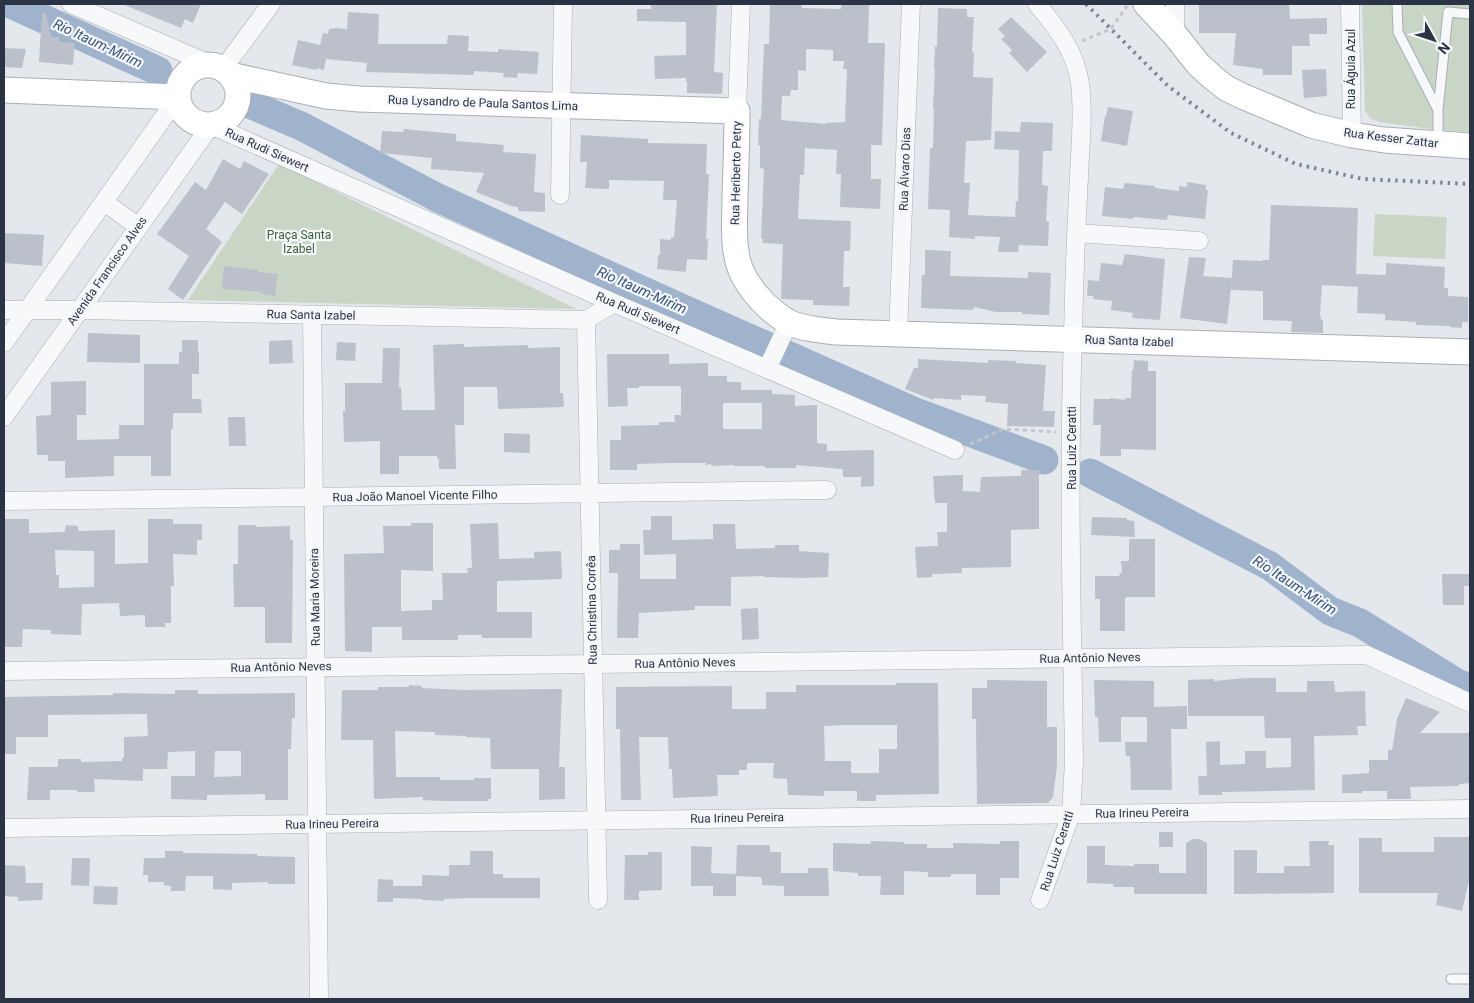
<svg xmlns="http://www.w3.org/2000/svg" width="1474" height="1003" viewBox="0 0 1474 1003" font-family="Roboto,sans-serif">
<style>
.green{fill:#c9d6c5}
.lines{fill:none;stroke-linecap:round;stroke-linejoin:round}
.river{stroke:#9fb4cc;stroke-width:29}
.building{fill:#bbc0ca;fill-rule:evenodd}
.lane-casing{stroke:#a9aeb7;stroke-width:11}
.street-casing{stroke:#a9aeb7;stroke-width:19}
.secondary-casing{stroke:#a9aeb7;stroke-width:27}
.path{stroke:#c2c5cb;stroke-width:3;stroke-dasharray:4 4;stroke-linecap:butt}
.lane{stroke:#f7f8fa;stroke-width:9}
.street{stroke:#f7f8fa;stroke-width:18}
.secondary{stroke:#fff;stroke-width:25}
.rail{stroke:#7d8696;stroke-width:4;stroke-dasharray:2.5 5;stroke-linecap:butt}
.labels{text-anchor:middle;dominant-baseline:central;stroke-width:4.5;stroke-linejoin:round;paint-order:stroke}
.street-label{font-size:12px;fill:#2b3445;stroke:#f4f6f9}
.park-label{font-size:12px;fill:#3f6138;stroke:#f4f6f9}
.water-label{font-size:14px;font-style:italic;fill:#34527a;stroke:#f4f6f9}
</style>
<rect width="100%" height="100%" fill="#e4e7ec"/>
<path class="green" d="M1362,4H1470V132L1431,129L1379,122L1371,119L1365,111Z
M279,164L576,309L188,300Z
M1375,214L1447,217L1445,259L1373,256Z"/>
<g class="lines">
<path class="river" d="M11,4L158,71
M247,103L301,126L438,198L681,308L913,411L1044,460
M1090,473L1270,566L1330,611L1360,623L1457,683L1470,688"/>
</g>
<path class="building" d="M122,4H201L193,23L185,19L181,28Z
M651,4H717L714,72L723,73L722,94L687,93V82H686V78L655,79L654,56L686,55V22L637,21V9H651Z
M770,4L802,5V8L841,9V4H869L868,43H885L882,145H871V179H881L880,209L840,207L841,174H836L837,150L805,148L804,175H800L798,219L851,221L850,251H844L843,287H850L849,306L813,305V300L781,299L783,244L763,243V239H761L764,169L760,168V145H758L759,119H761L764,44H769ZM806,49L833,50V61H844L843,69H847L845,122L826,123V124L781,120L782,96H790L791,90H798V70L806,71Z
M1199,4H1289L1290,19L1327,18V34H1309L1310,46H1292V75H1263V69L1233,65L1236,33H1199Z
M938,8L967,9V17H974L972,53L974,52L973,77L993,78L991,140L966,141L964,183H970L968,215L1015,217L1016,201H1018L1019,150L994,149L995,131L1020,132L1021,122L1053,123L1052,151H1043L1042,185L1048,186L1046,221L1049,222L1048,246L1019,245L1018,252H998L1000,237L975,236V239L949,237L950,210L928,209L930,148H933L934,108H933L935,69H934L935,46L937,47Z
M348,12L379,14L378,44H447L448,35L469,36L468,51L498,52V49L539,52L537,74L518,73L517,78L503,77L504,73L474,71V75L366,72L367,63L326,59L324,70L317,68V70L292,65L298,40L320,45L323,33L328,34L329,29L335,28L347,29Z
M42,13H46L51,37H59L58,42L75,43L73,65L39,62Z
M1011,17L1047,52L1027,72L1009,53L1012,50L1001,39L1005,36L998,29Z
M4,48L26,49L22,68L4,67Z
M1326,69L1327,96L1304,98L1302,70Z
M1108,107L1133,111L1127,146L1101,141L1105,116H1106Z
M404,129L456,134V141L504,145L503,152L536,154L534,192L545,193V212L518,211V207L511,206L476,192L484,173L431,169L432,158L380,153L382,131L403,132Z
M581,135L648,139V143L707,144L706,174H709L706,239H708L707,260L687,259L686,272L657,269L658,255H660V239L671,240V237L674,238L677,200H663L664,181L609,180V189L585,188L587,162H580Z
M223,159L240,169L244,161L269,174L242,214L225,202L206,229L222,242L183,300L168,289L189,256L157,234L195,182L206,190Z
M1187,182L1206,185V190H1208L1205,219L1168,215L1167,220L1134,217L1133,219L1102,216L1105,187L1123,189L1125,183L1155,186V188L1179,191V186L1187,187Z
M1271,205L1358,208L1356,274L1386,275V263L1445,267L1444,288H1448V296L1468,297V322H1462V328L1450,327V326L1416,325V322L1385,320V314L1357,313L1358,287L1322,285L1320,314L1321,320H1323V333L1291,332L1292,321L1263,320V291L1231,290L1233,260L1262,261L1263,260H1269Z
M4,233L44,235L42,266L4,263Z
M925,250L951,251L950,276L1028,278V272L1051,273L1049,315L1022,314V312H996L974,307L973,310L921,308L922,275H925Z
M1125,254L1165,259L1160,320L1132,318L1133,313L1111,310L1112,301L1093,299V296H1087L1088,280L1099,281L1101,263L1122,265Z
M1189,257L1206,258L1203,276L1232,278L1227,324L1180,318Z
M224,266L258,270V272L278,274L275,296L261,294V292L222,289Z
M88,333L140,335V363L87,362Z
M182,340H198V352H199V374H192V399H201L202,413H173V429H171V476H151V456H114V476L65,478V461H48V455H37L36,416L51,415V382L86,381V415H77V440L119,439V425H144V364H179V352H182Z
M292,340L293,363L269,364V341Z
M337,342L356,343L355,361L336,360Z
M464,344V347L528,345V348L560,347V393H563L564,407L498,409L497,387H464V425H455L456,469H439V458L437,459V456H399V474H380V441L344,442L343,411H345V383H382L383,348H400L399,387H401L402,410H435L433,345Z
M607,354H669V364L708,363V376H727V382H741V390H772V394L795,395V406L817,405V443L827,444V451L874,450V486L861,487V477H843V469L796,465V468H765V466H734V465L712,466L711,464L706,465V463H670L637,464V470H610V440H621V426L659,425V422H675L674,415H681V388L680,386H639V388H627L628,406L608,407ZM723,403H762V429H723Z
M918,359L988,363V360L1016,361V363L1046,365L1043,411H1055L1054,427L1007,426L1008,404L985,402L986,396L961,395V400L933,398V400L905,389L914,368H918Z
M1134,360L1148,361V371H1156V450L1121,449V456H1100L1101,425H1093L1094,399H1110V398L1125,400V398H1131L1132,370H1133Z
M228,417H245L246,446H229Z
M504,433L530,434V453L504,452Z
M1021,470H1039V529L1011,530V567L962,568V573L932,574V577L917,578L915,547L938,546L937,532H947V503H935L933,476L963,475V491L980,492L981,477L1021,476Z
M651,516H672V540L713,539V524H735L736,549L775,548V545H799V551L829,553L828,577L802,578L764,577V576L731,577V606H695V610L639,613L638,638H617L618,573H609V550H620V544H640V579H676V554L644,555L643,530H651Z
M1092,517L1127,518V520L1134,521L1135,537L1091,535Z
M4,519H29V533L64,532L65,531L66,525L78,526V531L115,530V564L148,563V519H173V524H202V540H197V555L173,554L174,586H171V623H165V627H145V615L120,616L119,603L82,604L81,635L51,634V630L23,629L22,647H4ZM55,550L94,551V587L59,588V575H56Z
M411,523H433V571L401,570V611L432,610V600H443L442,573H468L467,568H472L470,524L498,523L499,559L534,558V552L561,551L562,579L497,581V612H532V638H482V635H458V640H402V627H372V652L345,651L344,554L384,553L383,526H411Z
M238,525H256V527L290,526V540H293L292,643H265V607H234L233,564H238Z
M1129,539H1155V597H1127L1125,598V631H1100V599H1095V576H1120L1119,573H1122L1121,561H1129Z
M1442,574H1470V586H1464V605H1443Z
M758,608L759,639L742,640L741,609Z
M1246,678H1276V692H1307V681H1334L1335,692L1365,691L1366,726H1357L1358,735L1314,736L1315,790L1222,792V795H1199L1198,776H1207L1206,742L1220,741V765L1245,764V751H1266V768L1291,767V738H1265L1264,716H1188V680L1214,679V681Z
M987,680L1047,681V727H1057V766L1053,797L1048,803L977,804L976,719H972V688H987Z
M1094,680L1154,681V707L1187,706V729H1171L1172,790H1131L1130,756H1126L1125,742H1147V717H1121V742H1099L1098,717H1095Z
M896,683H938L939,794L876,795V801H857V791H824V796L788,795L787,779L773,778L774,763H747V770H739V775H717L718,796L673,798L672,769H669L668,737H639L641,800H621L620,729H616V687L732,686V709H766V692H796V685H896ZM847,725H897V749H879V773H851V761H825L824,726Z
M409,685L422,686V688L463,690L562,689L559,767H565V799L539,800V769H491L490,738L466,737V736L435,735V732L395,731L396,777H440V780H474V778H491V799H488V801H441L423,800V797L374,799L373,740H341L342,690H378V687H409Z
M175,690H198V694L295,693V718H292L291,749H288V800H265V794L207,795V800L171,799V776H195V751L168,752L167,769H143V781L94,779L95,792H77V790H50V800H27L29,767H58V759H81V762L122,761V758H124V737L148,736L147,714L48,715V737H16V754H4V697L113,695V693L175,694ZM215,751H241V776L214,777Z
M1406,698L1440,712L1420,733H1470V783L1459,784V786L1410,787L1411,799H1387V791H1362V793H1342V775L1369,773V760H1388V750H1392L1397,719Z
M1159,832H1173V847H1159Z
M1434,837H1470V876L1462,911L1436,905L1438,893H1359V838H1382V852H1434Z
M1193,839H1199L1207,843V894H1134V887H1113V884L1087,883V846H1105V865L1134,866V864H1159V873H1186V843Z
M871,841L904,842V844H927V848H953V843L1000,844V841H1019V878H1000V895H976V874H951V877H928V872L904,871V895H880L881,876H858V873L833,871V843L871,844Z
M1309,841H1329L1328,845H1334V893L1234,894V850H1257V873H1284V866H1310Z
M737,845H770V852H781V873H808V868H828L829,896H784V886L762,885V879H761V877L736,876Z
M691,846L712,847L711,873L736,874V896H713V886H691Z
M165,851H183V853L257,854V856L295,857V884H268V882L232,883V890L213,889V876H186L185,891H171V886L164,885V882H148V875H143L144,858H165Z
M470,851H493V874H503V878H540V898H470L444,899V901L422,900V899L393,898V902H377L378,879L393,880V886H422V875L449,876V865H470Z
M648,852H662V890L639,891V900H624L625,855H648Z
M72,858H90L89,886L71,885Z
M4,865L25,866L26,883H43L42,900L18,901V897L4,896Z
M94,886L118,887L117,905L93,904Z"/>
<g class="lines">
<defs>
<path id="lane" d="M1397,4L1398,32L1438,110
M1438,141V110L1448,12L1470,14
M1451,979H1470"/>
<path id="street" d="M71,4L214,66
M1037,4C1057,28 1076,52 1080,84C1084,115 1080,146 1079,177C1076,230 1074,283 1073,336C1068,478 1072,620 1074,762L1071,814L1040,900
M1175,4V35
M1350,4L1352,135
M223,69L271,4
M737,111L741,4
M560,195L563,4
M104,202L139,227
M1076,233L1199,241
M4,310H80L586,320L614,303
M312,315L319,999
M586,320L598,900
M898,334L911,4
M4,343L178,97
M767,369L789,322
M4,417L211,125L614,303L955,450
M4,501L827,490
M4,671L1367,655L1470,703
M4,828L1470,809"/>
<path id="secondary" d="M1146,4L1175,35L1198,64L1212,77L1226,88L1242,96L1311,125L1352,135L1384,140L1470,146
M178 95a30 30 0 1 1 60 0a30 30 0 1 1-60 0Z
M230,75L326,96L359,99L737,111C737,139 736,167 735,195C735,219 732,246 740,268C748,289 769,311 788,322C802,329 821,330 836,332L1470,352
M4,90L178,97"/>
</defs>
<use href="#lane" class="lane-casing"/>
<use href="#street" class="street-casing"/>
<use href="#secondary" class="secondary-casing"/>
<path class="path" d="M1082,41L1111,29L1127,6
M970,444L1004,429L1056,432"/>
<use href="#lane" class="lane"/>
<use href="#street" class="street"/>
<use href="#secondary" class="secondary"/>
<path class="rail" d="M1086,4L1168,86L1231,133L1296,164L1363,179L1470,184"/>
</g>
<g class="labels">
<g class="street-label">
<text transform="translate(1351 69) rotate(-90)">Rua Águia Azul</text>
<text transform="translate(483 103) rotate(2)">Rua Lysandro de Paula Santos Lima</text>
<text transform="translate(1391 138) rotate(7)">Rua Kesser Zattar</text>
<text transform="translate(267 150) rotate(24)">Rua Rudi Siewert</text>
<text transform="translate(905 169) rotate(-88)">Rua Álvaro Dias</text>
<text transform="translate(736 173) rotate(-89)">Rua Heriberto Petry</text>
<text transform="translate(107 271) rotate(-55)">Avenida Francisco Alves</text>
<text transform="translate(638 313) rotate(23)">Rua Rudi Siewert</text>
<text transform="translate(311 315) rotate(1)">Rua Santa Izabel</text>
<text transform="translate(1129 341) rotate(2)">Rua Santa Izabel</text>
<text transform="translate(1072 448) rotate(-90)">Rua Luiz Ceratti</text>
<text transform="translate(415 496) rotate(-1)">Rua João Manoel Vicente Filho</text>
<text transform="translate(315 597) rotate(-91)">Rua Maria Moreira</text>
<text transform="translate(592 610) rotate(-91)">Rua Christina Corrêa</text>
<text transform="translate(1090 658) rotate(-1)">Rua Antônio Neves</text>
<text transform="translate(685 663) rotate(-1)">Rua Antônio Neves</text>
<text transform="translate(281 667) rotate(-1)">Rua Antônio Neves</text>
<text transform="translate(1142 813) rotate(-1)">Rua Irineu Pereira</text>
<text transform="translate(737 818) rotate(-1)">Rua Irineu Pereira</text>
<text transform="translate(332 824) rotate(-1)">Rua Irineu Pereira</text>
<text transform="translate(1057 851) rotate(-72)">Rua Luiz Ceratti</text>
</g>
<g class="park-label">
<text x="299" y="235">Praça Santa<tspan x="299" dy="14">Izabel</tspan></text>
</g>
<g class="water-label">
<text transform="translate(98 43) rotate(25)">Rio Itaum-Mirim</text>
<text transform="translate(642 290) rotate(24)">Rio Itaum-Mirim</text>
<text transform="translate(1295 585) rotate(33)">Rio Itaum-Mirim</text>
</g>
</g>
<rect width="1474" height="1003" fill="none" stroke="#2b3445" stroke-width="10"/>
<g transform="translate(1434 40) rotate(130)" stroke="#f4f6f9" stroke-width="4" paint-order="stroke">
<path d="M0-4L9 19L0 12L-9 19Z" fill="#2b3445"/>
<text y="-8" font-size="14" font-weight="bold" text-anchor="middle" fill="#2b3445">N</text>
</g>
</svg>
